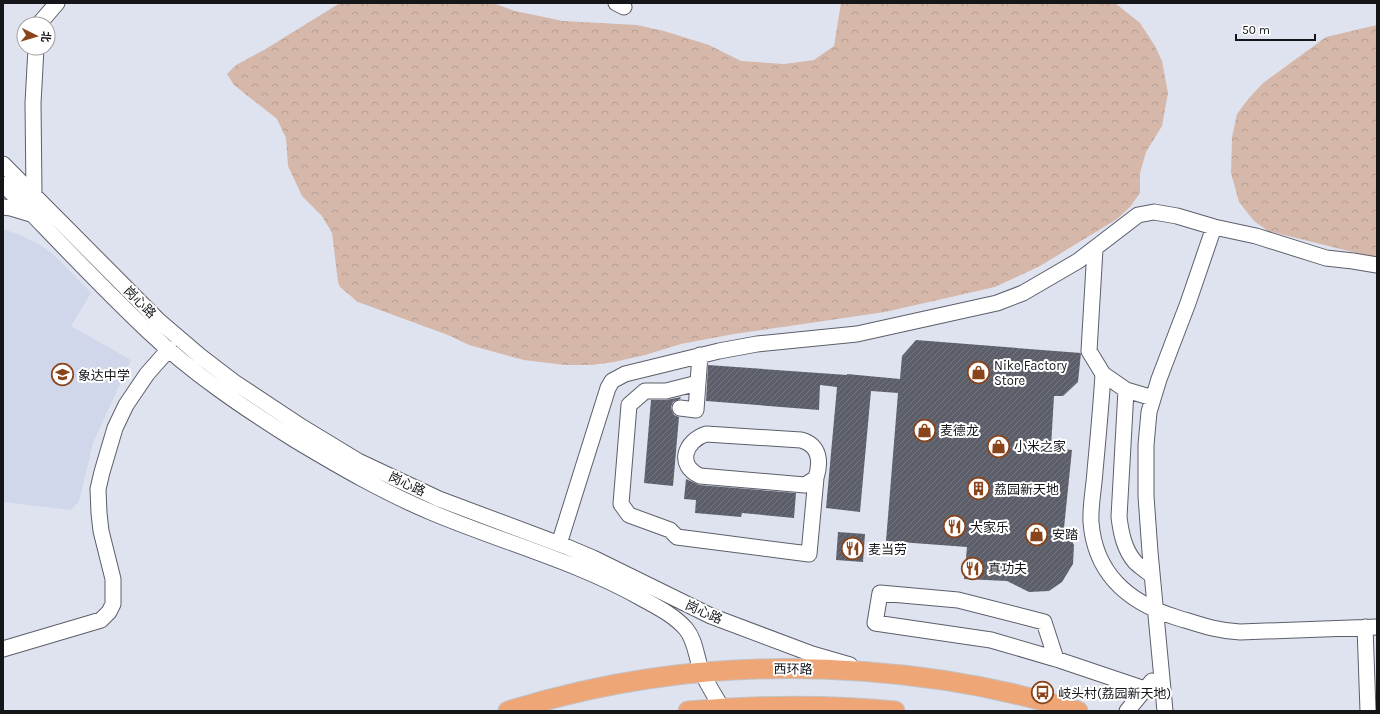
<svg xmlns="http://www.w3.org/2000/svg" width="1380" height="714" viewBox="0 0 1380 714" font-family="Karla,'Noto Sans SC',sans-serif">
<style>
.built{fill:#d1d7ea}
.forest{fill:url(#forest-crowns)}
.building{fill:url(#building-hatch)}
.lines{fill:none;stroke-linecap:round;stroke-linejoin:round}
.minor-casing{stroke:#5c5f6a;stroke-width:17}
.major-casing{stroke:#c2c2c3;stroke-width:21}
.minor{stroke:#fff;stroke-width:15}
.major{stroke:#efa677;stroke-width:19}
.labels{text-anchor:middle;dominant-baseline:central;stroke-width:4;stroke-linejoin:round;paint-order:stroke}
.street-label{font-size:13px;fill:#14161a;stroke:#fff}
.poi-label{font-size:13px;fill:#14161a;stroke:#fff;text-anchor:start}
</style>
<defs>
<pattern id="forest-crowns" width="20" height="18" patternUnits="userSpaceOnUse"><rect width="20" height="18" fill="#d5b8aa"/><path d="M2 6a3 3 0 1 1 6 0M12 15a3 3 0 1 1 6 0" fill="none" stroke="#b69d92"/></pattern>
<pattern id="building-hatch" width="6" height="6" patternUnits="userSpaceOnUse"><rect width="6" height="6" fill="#5c5f6a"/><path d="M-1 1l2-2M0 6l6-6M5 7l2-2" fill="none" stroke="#73767e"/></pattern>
</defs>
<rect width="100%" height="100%" fill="#dfe3f0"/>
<path class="built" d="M3,229L20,235L40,245L54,255L91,293L71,326L131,360L93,443L79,501L71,510L3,502Z"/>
<path class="forest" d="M340,3H493L515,11L563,21L637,25L664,31L709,45L741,61L784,64L814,60L834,46L841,3H1115L1140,23L1155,46L1162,61L1168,93L1162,126L1146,152L1140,173V193L1130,207L1117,219L1040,266L995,287L885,312L734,334L681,344L645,355L614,362L592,365H565L524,360L469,345L448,335L358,302L340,287L338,282L332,233L322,216L302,196L288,166L286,138L277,119L234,85L227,74L236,65L264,50Z
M1377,25V258L1268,231L1254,221L1239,202L1231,173L1232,137L1237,114L1249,98L1263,83L1326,37Z"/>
<path class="building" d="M916,340L1081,353L1078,382L1063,396H1054L1051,447L1072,450L1064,528L1074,545L1073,564L1062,582L1049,591L1029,592L1007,581L964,579L967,547L886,541L898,393L871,391L860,512L826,508L837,387L820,385L819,410L706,401L708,365L847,375V374L900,379L902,356Z
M681,397L680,399L673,402L671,407L672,411L674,415L679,417L673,486L644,483L651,400H666Z
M686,479L699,485L796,493L794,518L742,513L741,517L695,513L696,500L684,499Z
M838,532L865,534L863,562L836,560Z"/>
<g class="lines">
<defs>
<path id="minor" d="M616,3L624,7
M39,24L57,3
M3,164L159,321L200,356L234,382L302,427L358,461L439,499L567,547L593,558L711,616L812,654L850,665
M3,184C51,233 98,284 148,331C192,373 244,408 295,440C340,467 385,493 433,513C502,542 575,561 641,598C657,607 674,615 686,629C696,641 696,658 702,672C707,684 715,696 722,708
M34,195L33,103L36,48
M3,207L11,208L31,214
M1095,249L1089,351L1103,374L1126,390L1153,398
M1103,374C1101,407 1098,439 1095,471C1094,488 1090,506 1091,522C1095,574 1128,602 1175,617C1198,624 1216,631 1240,632L1377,627
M698,383L666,391H645L629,405L621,504L629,515L670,530L677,537L809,554L816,478
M1126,390L1119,517C1121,533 1124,549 1135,562C1140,567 1147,571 1152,576
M680,408L696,410L700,355
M706,434L801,440C820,445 821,462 816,478L805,485L700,476C676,465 685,441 706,434Z
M559,544L608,388L612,381L625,374L719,351L757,344L857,334L997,303L1023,293L1078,261L1138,215L1154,212L1177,216L1214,227L1256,236L1326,258L1353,261L1377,265
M1365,627L1368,711
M3,649L101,620L109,612L113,604V579L101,531L99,513L98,489L102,472L115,428L126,405L147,374L169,349
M1056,659L1044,622L958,600L880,593L875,623L991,640L1056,659L1145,689
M1127,711L1152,681
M1165,711L1150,552L1146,496V445L1149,412L1159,379L1188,303L1214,227"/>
<path id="major" d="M508,711C554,697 600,686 647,679C786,658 943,669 1078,711
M688,711C757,705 826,704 895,711"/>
</defs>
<use href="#minor" class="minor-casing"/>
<use href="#major" class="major-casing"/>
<use href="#minor" class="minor"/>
<use href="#major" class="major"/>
</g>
<defs>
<symbol id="shop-ring" viewBox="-11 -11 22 22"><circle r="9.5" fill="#fff" stroke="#89441c" stroke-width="1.5"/><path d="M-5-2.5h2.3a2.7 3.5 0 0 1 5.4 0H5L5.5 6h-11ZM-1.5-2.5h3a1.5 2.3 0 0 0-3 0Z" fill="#89441c"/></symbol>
<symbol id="school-ring" viewBox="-11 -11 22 22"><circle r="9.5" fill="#fff" stroke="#89441c" stroke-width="1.5"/><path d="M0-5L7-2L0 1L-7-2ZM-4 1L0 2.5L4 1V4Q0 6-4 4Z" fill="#89441c"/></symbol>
<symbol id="building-ring" viewBox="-11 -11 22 22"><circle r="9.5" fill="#fff" stroke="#89441c" stroke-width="1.5"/><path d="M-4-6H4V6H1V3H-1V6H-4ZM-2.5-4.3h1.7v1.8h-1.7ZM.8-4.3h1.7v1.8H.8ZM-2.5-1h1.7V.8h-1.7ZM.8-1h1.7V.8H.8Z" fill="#89441c"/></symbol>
<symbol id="restaurant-ring" viewBox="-11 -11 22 22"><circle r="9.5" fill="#fff" stroke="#89441c" stroke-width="1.5"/><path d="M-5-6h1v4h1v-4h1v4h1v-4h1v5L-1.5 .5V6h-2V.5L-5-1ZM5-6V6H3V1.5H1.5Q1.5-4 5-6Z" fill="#89441c"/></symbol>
<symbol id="bus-ring" viewBox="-11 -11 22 22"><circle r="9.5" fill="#fff" stroke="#89441c" stroke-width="1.5"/><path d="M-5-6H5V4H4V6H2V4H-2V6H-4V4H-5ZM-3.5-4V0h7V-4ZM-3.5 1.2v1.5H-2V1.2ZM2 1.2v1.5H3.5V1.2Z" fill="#89441c"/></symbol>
</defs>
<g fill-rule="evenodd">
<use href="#shop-ring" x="966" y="360" width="25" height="25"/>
<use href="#school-ring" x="50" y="362" width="25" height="25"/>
<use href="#shop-ring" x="912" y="418" width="25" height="25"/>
<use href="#shop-ring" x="986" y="434" width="25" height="25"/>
<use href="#building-ring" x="966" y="476" width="25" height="25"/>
<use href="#restaurant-ring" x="942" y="514" width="25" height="25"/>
<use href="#shop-ring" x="1024" y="522" width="25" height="25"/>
<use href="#restaurant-ring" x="840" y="536" width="25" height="25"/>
<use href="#restaurant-ring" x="960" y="556" width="25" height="25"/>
<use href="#bus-ring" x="1030" y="680" width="25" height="25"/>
</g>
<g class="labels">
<g class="street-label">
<text transform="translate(140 302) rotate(45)">岗心路</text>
<text transform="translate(407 484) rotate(25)">岗心路</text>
<text transform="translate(704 612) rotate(24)">岗心路</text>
<text transform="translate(793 669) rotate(1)">西环路</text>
</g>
<g class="poi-label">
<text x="994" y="365">Nike Factory<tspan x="994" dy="15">Store</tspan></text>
<text x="78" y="375">象达中学</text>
<text x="940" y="430">麦德龙</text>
<text x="1014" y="446">小米之家</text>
<text x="994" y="489">荔园新天地</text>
<text x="970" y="527">大家乐</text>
<text x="1052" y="534">安踏</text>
<text x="868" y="549">麦当劳</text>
<text x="988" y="568">真功夫</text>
<text x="1058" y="693">岐头村(荔园新天地)</text>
</g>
</g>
<rect width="1380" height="714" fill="none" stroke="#14161a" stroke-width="8"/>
<g transform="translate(36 36) rotate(95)"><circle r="19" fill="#ffffff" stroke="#a1a2a3"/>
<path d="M0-3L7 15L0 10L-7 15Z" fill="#89441c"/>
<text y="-6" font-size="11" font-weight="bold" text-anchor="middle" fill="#14161a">北</text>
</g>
<path d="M1236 34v6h79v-6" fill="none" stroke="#14161a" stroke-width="2"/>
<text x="1242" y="34" font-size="12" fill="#14161a" stroke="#ffffff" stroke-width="3" paint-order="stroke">50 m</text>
</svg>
